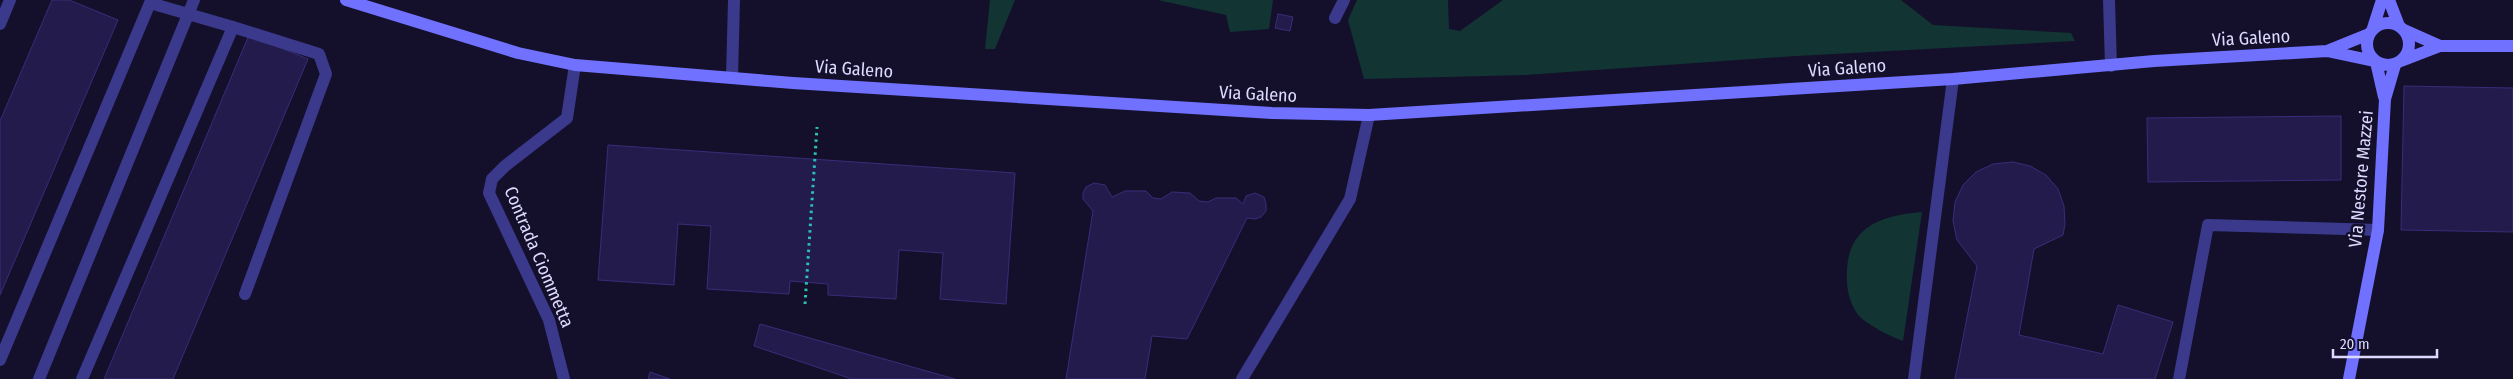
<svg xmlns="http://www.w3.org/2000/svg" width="2513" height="379" viewBox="0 0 2513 379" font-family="'Fira Sans Condensed',sans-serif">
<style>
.green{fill:#123533}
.building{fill:#241b4d;stroke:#3a2c79}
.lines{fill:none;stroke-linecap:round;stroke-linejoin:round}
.path{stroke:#2bc1b5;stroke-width:3;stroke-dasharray:2.5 4;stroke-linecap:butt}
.lane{stroke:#3a398c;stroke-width:12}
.street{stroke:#3a398c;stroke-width:12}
.secondary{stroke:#7171ff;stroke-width:12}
.labels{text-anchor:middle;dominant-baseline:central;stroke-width:5;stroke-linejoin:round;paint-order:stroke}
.street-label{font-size:18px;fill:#dddaff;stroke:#14102b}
</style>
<rect width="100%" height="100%" fill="#14102b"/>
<path class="green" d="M990,0H1015L995,49H985Z
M1158,0H1273L1269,29L1230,32L1226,15Z
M1357,0H1448L1449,29L1460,31L1503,0H1901L1933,25L2071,33L2075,41L1796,56L1525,75L1364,79L1348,20Z
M1922,212L1903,341C1888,335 1873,328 1860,317C1852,309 1847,292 1847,282C1844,229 1876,216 1922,212Z"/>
<path class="building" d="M52,0H69L118,20L0,295V121Z
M1278,14L1293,17L1290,31L1275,28Z
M249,35L308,59L173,379H104Z
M2404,86L2513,88V232L2401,230Z
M2341,116V180L2148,182L2147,118Z
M608,145L1015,173L1006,304L940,299L943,253L899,250L896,299L828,295V284L790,281L789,294L707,289L711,226L678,224L674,285L598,280Z
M2013,162L2030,166L2046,175L2058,189L2064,206L2065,224L2063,235L2034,249L2019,335L2103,354L2118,305L2173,322L2155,379H1955L1977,266L1957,240L1953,221L1955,202L1963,185L1976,172L1993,164Z
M1094,183L1105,185L1112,197L1125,191H1146L1153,198L1161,199L1172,192L1190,193L1199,201L1208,202L1216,198H1236L1243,204L1246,196L1255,193L1264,197L1266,204V211L1261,217L1255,219L1247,218L1187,339L1152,336L1145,379H1066L1093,211L1083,199V193L1086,187Z
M760,324L955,379H852L754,346Z
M650,372L670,379H648Z"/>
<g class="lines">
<path class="path" d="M805,304L817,127"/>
<path class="lane" d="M1335,18L1344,0
M0,24L10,0
M233,27L319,54L326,74L245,294
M0,360L150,3L233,27L82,379
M39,379L194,0
M2179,379L2208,225L2378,230"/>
<path class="street" d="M2109,0L2111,66
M732,78L734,0
M564,379L549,320L489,193L492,179L505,166L567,118L575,65
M1242,379L1350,199L1369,115
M1914,379L1953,79"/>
<path class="secondary" d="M346,0L518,53L575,65L793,83L1272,113L1369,115L1953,79L2154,61L2327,51L2374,61
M2389,0L2399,26
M2367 44a21 21 0 1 1 42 0a21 21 0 1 1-42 0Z
M2373,28L2382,0
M2404,30L2440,46
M2327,51L2369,34
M2401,61L2440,46H2513
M2376,62L2384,97
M2349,379L2378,230L2385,99L2395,65"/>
</g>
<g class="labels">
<g class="street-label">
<text transform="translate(2251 38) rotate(-3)">Via Galeno</text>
<text transform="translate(1847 68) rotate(-4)">Via Galeno</text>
<text transform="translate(854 69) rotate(4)">Via Galeno</text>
<text transform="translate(1258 94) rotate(3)">Via Galeno</text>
<text transform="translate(2361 179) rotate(-85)">Via Nestore Mazzei</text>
<text transform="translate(539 257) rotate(67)">Contrada Ciommetta</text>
</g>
</g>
<path d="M2333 349v8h104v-8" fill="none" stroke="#dddaff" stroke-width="2.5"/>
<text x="2340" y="349" font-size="15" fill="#dddaff" stroke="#14102b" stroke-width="4" paint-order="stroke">20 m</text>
</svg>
